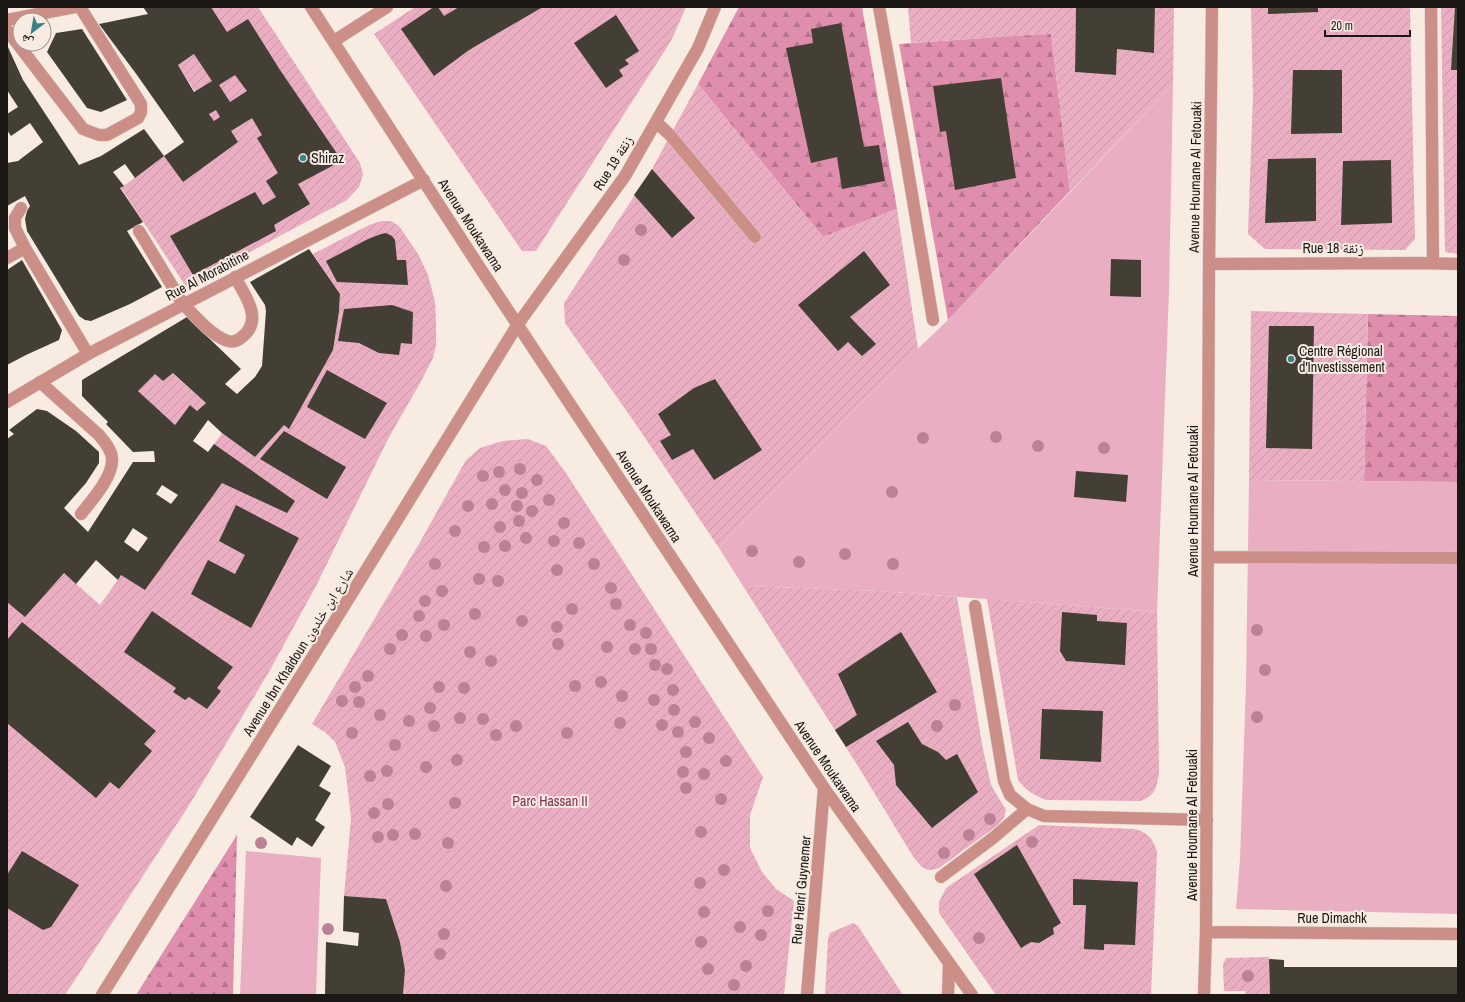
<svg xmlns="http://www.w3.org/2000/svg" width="1465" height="1002" viewBox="0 0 1465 1002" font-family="'Archivo Narrow','Noto Naskh Arabic',sans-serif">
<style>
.grass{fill:#eaaec3}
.forest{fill:url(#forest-firs)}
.garden{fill:url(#garden-furrows)}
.building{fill:#433f35;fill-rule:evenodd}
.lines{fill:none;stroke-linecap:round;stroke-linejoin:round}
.lane-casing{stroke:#d4c9c1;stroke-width:13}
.street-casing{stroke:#d4c9c1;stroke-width:13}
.lane{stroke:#cc8f88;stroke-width:12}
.street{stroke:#cc8f88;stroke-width:12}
.tree{fill:#bb8195}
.poi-dot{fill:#3b828a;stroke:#f7ebe2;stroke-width:1.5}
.labels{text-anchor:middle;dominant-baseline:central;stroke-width:4;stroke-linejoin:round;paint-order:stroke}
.poi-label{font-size:14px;fill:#1b1714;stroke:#f7ebe2;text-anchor:start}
.street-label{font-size:14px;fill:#1b1714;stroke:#f7ebe2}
.park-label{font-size:14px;fill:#8a2a56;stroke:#f7ebe2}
</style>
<defs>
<pattern id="forest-firs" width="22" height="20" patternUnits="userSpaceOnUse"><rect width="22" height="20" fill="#e08ead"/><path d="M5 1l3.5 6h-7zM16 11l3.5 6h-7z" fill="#b5738c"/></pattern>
<pattern id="garden-furrows" width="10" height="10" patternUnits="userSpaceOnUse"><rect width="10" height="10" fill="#eaaec3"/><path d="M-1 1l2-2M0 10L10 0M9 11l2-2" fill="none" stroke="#c895a7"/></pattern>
</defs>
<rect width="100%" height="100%" fill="#f7ebe2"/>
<path class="grass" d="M1173,84L1169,290L1157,612L880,591L743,586L719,548L860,404L948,320Z
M1249,480L1458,482V914L1236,909L1240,859L1246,684Z
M246,851L321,858L316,995H240Z"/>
<path class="forest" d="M739,7H862L897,209L823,237L698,84Z
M1051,33L1070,191L948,320L899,44Z
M1368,314L1458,316V482L1364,481Z
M237,835L233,995H136Z"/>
<path class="garden" d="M211,7H258L360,163L363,174L359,187L347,200L261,246L187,288L121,188L164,156L183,181L238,142L220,117L214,121L178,65L227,32Z
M415,7H686L671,41L536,251H522L374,34Z
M908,7H1076L1075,72L1116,75L1117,49L1154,53L1155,7H1174L1173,84L1070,191L1051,34L911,43Z
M1251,7H1410L1415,239L1405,250L1265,249L1248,234L1253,96Z
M1441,7H1458V254L1445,252Z
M698,84L823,237L897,209L918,349L860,404L719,548L637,426L565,323L564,303L652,169Z
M381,221H391L399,226L418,254L428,275L435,302L436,323V345L433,358L419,385L389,437L316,586L270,670L188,807L65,995H7V544L64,573L100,605L222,433L255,457L284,425L289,428L333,350L339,312L340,294L313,254L369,225Z
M1251,311L1368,314L1364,481L1249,480Z
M173,373L206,403L197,411L190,405L175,425L138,391L155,374L163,381Z
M528,439L546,446L566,473L763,777L750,815V848L762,872L776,889L794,901L784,995H403L405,970L400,942L386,899L344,896L351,818L345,767L335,742L326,733L312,724L420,542L466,460L480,448L503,441Z
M743,586L880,591L957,597L983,749L991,785L1006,810L1004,818L998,825L939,868C925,873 923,868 914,858L856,763Z
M987,599L1157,612L1159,774C1156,788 1156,795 1141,801L1047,800C1035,796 1026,791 1018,780Z
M1039,825L1134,829C1148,832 1153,839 1157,852L1151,995H996L939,913V902L946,888Z
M853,923L858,926L903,995H825L828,939L830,933Z
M1269,957L1270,995H1246L1245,991H1224L1223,964L1226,958Z"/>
<path class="building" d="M143,7H211L227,32L248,19L280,70L338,155L337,161L332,166L298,184L310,204L274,225L276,231L193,275L170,236L255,192L263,205L276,197L266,181L278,173L257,138L262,135L252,118L231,131L238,142L183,182L164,156L184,142L137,75L99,24L148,14ZM194,54L212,81L194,92L178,65ZM235,75L247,91L230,102L219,85ZM216,110L220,117L214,121L209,114Z
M434,7H438L444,16L459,7H541V8L469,50L434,76L401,29Z
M1076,7H1155L1154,53L1117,49L1116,75L1075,72Z
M1268,7H1318V12L1268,14Z
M1455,7H1458V70H1451Z
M616,15L639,51L625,60L629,64L619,70L623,76L606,88L574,43Z
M841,23L864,147L879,145L885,181L842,189L837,157L811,163L786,48L813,43L811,29Z
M82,29L127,100L101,112L87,108L47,52L56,33Z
M7,45L23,80L79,165L101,156L144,129L164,156L135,178L125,164L113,172L124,186L120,188L143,222L127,231L162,287L130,304L91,321L85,320L79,316L27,231L25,219L27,211L30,206L25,196L7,206V163L18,161L43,142L30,123L11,136L7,130V114L18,107L7,90Z
M1293,70H1342V133L1291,134Z
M1001,78L1016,178L955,190L946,131L940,132L933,86Z
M1316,158V221L1265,223L1268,159Z
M1391,160L1392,223L1341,225L1343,161Z
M652,169L695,218L672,238L634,195Z
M386,233L392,236L395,240L397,260H406L408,285L337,282L326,261L368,239L381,234Z
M309,249L340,294L339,312L333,350L289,429L284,425L255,457L222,433L208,420L193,441L208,452L214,444L295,501L287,513L222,483L145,590L121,575L118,580L96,560L76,584L64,573L25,617L7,602V439L14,434L9,430L37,409L47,411L76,431L99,452V463L86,483L64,508L88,532L133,462H155L154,451L133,452L106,424L108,422L82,396V380L187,317L241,369L225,384L237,394L255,377L262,366L266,311L265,305L250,282ZM173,373L206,403L197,411L190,405L175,425L138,391L155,374L163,381ZM162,485L178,495L171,504L156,494ZM133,528L148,538L138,552L124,542Z
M864,251L890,285L850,317L876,344L862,356L848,342L838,351L798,305Z
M1111,259L1141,260V297L1110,296Z
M22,260L62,330L59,340L26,355L7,365V270Z
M392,305L413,312L412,344L401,343L399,355L379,353L359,343L338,341L344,309Z
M1269,326H1314L1312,449L1266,448Z
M327,370L387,403L365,439L307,407Z
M715,379L762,450L714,480L693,449L672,460L660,441L671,435L658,414L694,388Z
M284,431L346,467L327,499L260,459Z
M1076,471L1128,475L1126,502L1074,497Z
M236,505L299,538L251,628L191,594L208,560L235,574L245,555L219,541Z
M152,611L233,667L217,688L221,691L207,709L189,697L185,700L173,692L176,688L124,652Z
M1062,612L1097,615V621L1127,623L1125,665L1066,661L1060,651Z
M22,622L156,731L144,744L152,751L119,789L110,782L96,798L7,723V640Z
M901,632L937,692L846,747L835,730L857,715L838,674Z
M1042,709L1103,711L1101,762L1040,759Z
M908,722L922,744L938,752L946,760L957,754L978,792L932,828L896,785L894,765L876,741Z
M298,745L331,766L319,786L331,793L315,820L325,827L312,847L297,837L292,846L250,817Z
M1017,845L1061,923L1053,928L1054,934L1039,943L1031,942L1021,948L974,874Z
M22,851L79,885L51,927L43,930L7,908V875Z
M1073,879L1138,882L1135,945L1104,944V950L1084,949L1086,905H1073Z
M344,896L386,899L400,942L405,970L403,995H325L326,942L358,946L359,933L343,931Z
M1269,959L1284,960V967H1458V995H1270Z"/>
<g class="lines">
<defs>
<path id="lane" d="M21,208L15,218V228L25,248L88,354
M139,231L183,304
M7,258L25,248
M40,382L99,435C104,441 112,450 112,459C113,477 92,500 81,514
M975,606L1004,781L1010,795L1027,809L1044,816L1207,820
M941,877L993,838L1027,809"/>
<path id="street" d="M311,7L480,268L824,788L972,995
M879,7L903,141L933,320
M1431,7L1433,263
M7,20L75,7
M7,30L83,129L99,135H107L138,118L141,112V104L80,7
M334,41L387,7
M656,122L670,135L755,237
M1209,264L1420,263L1458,264
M183,304C196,317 209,333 225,340C231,343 238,341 242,337C264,320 245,295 235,277
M7,402L88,354L424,180
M1208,557L1458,558
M1206,932L1458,934
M102,995L328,632L518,324L625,176L698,48L715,7
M807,995L824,788
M948,995L949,963
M1204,995L1206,932L1209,264L1212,7"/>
</defs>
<use href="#lane" class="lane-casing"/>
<use href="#street" class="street-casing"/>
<use href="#lane" class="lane"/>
<use href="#street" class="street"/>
</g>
<g class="tree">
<circle cx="641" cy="230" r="6"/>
<circle cx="624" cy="260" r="6"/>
<circle cx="996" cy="437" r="6"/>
<circle cx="923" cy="438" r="6"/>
<circle cx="1038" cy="446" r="6"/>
<circle cx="1104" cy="448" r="6"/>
<circle cx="520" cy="469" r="6"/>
<circle cx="499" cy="472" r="6"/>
<circle cx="483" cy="476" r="6"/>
<circle cx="537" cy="480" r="6"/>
<circle cx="505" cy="490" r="6"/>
<circle cx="892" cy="492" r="6"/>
<circle cx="522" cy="493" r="6"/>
<circle cx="549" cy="500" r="6"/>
<circle cx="492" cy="504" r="6"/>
<circle cx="468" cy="506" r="6"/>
<circle cx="517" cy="506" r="6"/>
<circle cx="532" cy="511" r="6"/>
<circle cx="519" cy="521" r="6"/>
<circle cx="564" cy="523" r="6"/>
<circle cx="500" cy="527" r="6"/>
<circle cx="455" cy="531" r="6"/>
<circle cx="526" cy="538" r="6"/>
<circle cx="554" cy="541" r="6"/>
<circle cx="579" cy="543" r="6"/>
<circle cx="505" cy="546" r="6"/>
<circle cx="484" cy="547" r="6"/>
<circle cx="752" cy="551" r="6"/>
<circle cx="845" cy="554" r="6"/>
<circle cx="799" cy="562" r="6"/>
<circle cx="435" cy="564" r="6"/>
<circle cx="594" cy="564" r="6"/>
<circle cx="893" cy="564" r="6"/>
<circle cx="557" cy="570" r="6"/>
<circle cx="479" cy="579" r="6"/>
<circle cx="498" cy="581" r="6"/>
<circle cx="611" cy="588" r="6"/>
<circle cx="442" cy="591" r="6"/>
<circle cx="425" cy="601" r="6"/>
<circle cx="616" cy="604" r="6"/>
<circle cx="572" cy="609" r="6"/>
<circle cx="475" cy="614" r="6"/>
<circle cx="419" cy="616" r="6"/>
<circle cx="522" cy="621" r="6"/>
<circle cx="444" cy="625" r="6"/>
<circle cx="630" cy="625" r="6"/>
<circle cx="557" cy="627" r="6"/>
<circle cx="1257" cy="630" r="6"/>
<circle cx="646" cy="633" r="6"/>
<circle cx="402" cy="635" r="6"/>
<circle cx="426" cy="636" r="6"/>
<circle cx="558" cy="644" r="6"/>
<circle cx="607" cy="647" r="6"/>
<circle cx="390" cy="649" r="6"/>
<circle cx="635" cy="649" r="6"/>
<circle cx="651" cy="649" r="6"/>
<circle cx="470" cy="652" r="6"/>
<circle cx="491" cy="661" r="6"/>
<circle cx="655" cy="665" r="6"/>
<circle cx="667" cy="669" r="6"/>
<circle cx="1265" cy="670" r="6"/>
<circle cx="368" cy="676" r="6"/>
<circle cx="601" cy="682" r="6"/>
<circle cx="575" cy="686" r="6"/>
<circle cx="355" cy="687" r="6"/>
<circle cx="439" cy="687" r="6"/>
<circle cx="464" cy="688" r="6"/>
<circle cx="673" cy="690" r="6"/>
<circle cx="622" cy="696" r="6"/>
<circle cx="654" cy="700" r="6"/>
<circle cx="342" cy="701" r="6"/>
<circle cx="359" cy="702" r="6"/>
<circle cx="955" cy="705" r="6"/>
<circle cx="430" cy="708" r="6"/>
<circle cx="674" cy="710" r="6"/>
<circle cx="380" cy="715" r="6"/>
<circle cx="1257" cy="717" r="6"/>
<circle cx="460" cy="718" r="6"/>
<circle cx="483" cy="719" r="6"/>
<circle cx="409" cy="721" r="6"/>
<circle cx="695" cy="722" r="6"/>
<circle cx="620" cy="723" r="6"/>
<circle cx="662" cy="725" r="6"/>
<circle cx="434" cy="726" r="6"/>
<circle cx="516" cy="726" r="6"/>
<circle cx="937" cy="726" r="6"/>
<circle cx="678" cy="732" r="6"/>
<circle cx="352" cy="733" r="6"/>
<circle cx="567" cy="733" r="6"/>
<circle cx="496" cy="735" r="6"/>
<circle cx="709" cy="738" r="6"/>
<circle cx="395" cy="745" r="6"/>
<circle cx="686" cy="752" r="6"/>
<circle cx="457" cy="760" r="6"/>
<circle cx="726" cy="761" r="6"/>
<circle cx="426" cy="767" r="6"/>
<circle cx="387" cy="771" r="6"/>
<circle cx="683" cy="772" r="6"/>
<circle cx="704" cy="774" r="6"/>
<circle cx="370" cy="776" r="6"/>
<circle cx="686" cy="788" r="6"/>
<circle cx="721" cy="799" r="6"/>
<circle cx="455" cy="803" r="6"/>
<circle cx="388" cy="804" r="6"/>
<circle cx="374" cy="813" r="6"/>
<circle cx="990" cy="819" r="6"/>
<circle cx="701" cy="832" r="6"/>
<circle cx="415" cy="834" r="6"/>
<circle cx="393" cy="835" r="6"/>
<circle cx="969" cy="835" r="6"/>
<circle cx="378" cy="837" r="6"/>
<circle cx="1032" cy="842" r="6"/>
<circle cx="261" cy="843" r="6"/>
<circle cx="448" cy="843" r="6"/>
<circle cx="944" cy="853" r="6"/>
<circle cx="724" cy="870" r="6"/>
<circle cx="700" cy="883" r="6"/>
<circle cx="446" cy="886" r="6"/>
<circle cx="768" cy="911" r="6"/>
<circle cx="704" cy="912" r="6"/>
<circle cx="740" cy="927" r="6"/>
<circle cx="328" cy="929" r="6"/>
<circle cx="444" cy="934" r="6"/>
<circle cx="761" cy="935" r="6"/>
<circle cx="979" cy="938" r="6"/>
<circle cx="701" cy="942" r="6"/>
<circle cx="440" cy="954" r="6"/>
<circle cx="746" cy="966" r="6"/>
<circle cx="708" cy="969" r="6"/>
<circle cx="1248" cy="976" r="6"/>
<circle cx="734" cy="985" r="6"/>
</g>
<g class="poi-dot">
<circle cx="303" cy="158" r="4"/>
<circle cx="1291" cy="359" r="4"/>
</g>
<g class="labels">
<g class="poi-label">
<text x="311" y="158">Shiraz</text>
<text x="1299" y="351">Centre Régional<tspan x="1299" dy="16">d'Investissement</tspan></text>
</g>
<g class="street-label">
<text transform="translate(613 163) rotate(-58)">Rue 19 زنقة</text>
<text transform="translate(1195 177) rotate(-89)">Avenue Houmane Al Fetouaki</text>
<text transform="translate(471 225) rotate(57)">Avenue Moukawama</text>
<text x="1333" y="248">Rue 18 زنقة</text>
<text transform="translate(207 275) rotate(-28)">Rue Al Morabitine</text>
<text transform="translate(649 496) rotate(57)">Avenue Moukawama</text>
<text transform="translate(1193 501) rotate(-90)">Avenue Houmane Al Fetouaki</text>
<text transform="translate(298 652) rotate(-58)">Avenue Ibn Khaldoun شارع ابن خلدون</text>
<text transform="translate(828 766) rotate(56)">Avenue Moukawama</text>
<text transform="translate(1192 825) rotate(-90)">Avenue Houmane Al Fetouaki</text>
<text transform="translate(801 890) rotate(-85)">Rue Henri Guynemer</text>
<text x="1332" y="918">Rue Dimachk</text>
</g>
<g class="park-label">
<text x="550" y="801">Parc Hassan II</text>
</g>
</g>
<rect width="1465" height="1002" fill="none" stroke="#1b1714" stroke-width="16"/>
<g transform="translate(32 32) rotate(211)"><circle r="19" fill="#f7ebe2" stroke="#9f9690"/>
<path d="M0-3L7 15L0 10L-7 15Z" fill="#3b828a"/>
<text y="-6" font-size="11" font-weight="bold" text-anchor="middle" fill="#1b1714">ش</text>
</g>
<path d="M1325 30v6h85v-6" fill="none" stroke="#1b1714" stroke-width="2"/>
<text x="1331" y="30" font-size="12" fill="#1b1714" stroke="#f7ebe2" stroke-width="3" paint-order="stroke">20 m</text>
</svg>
